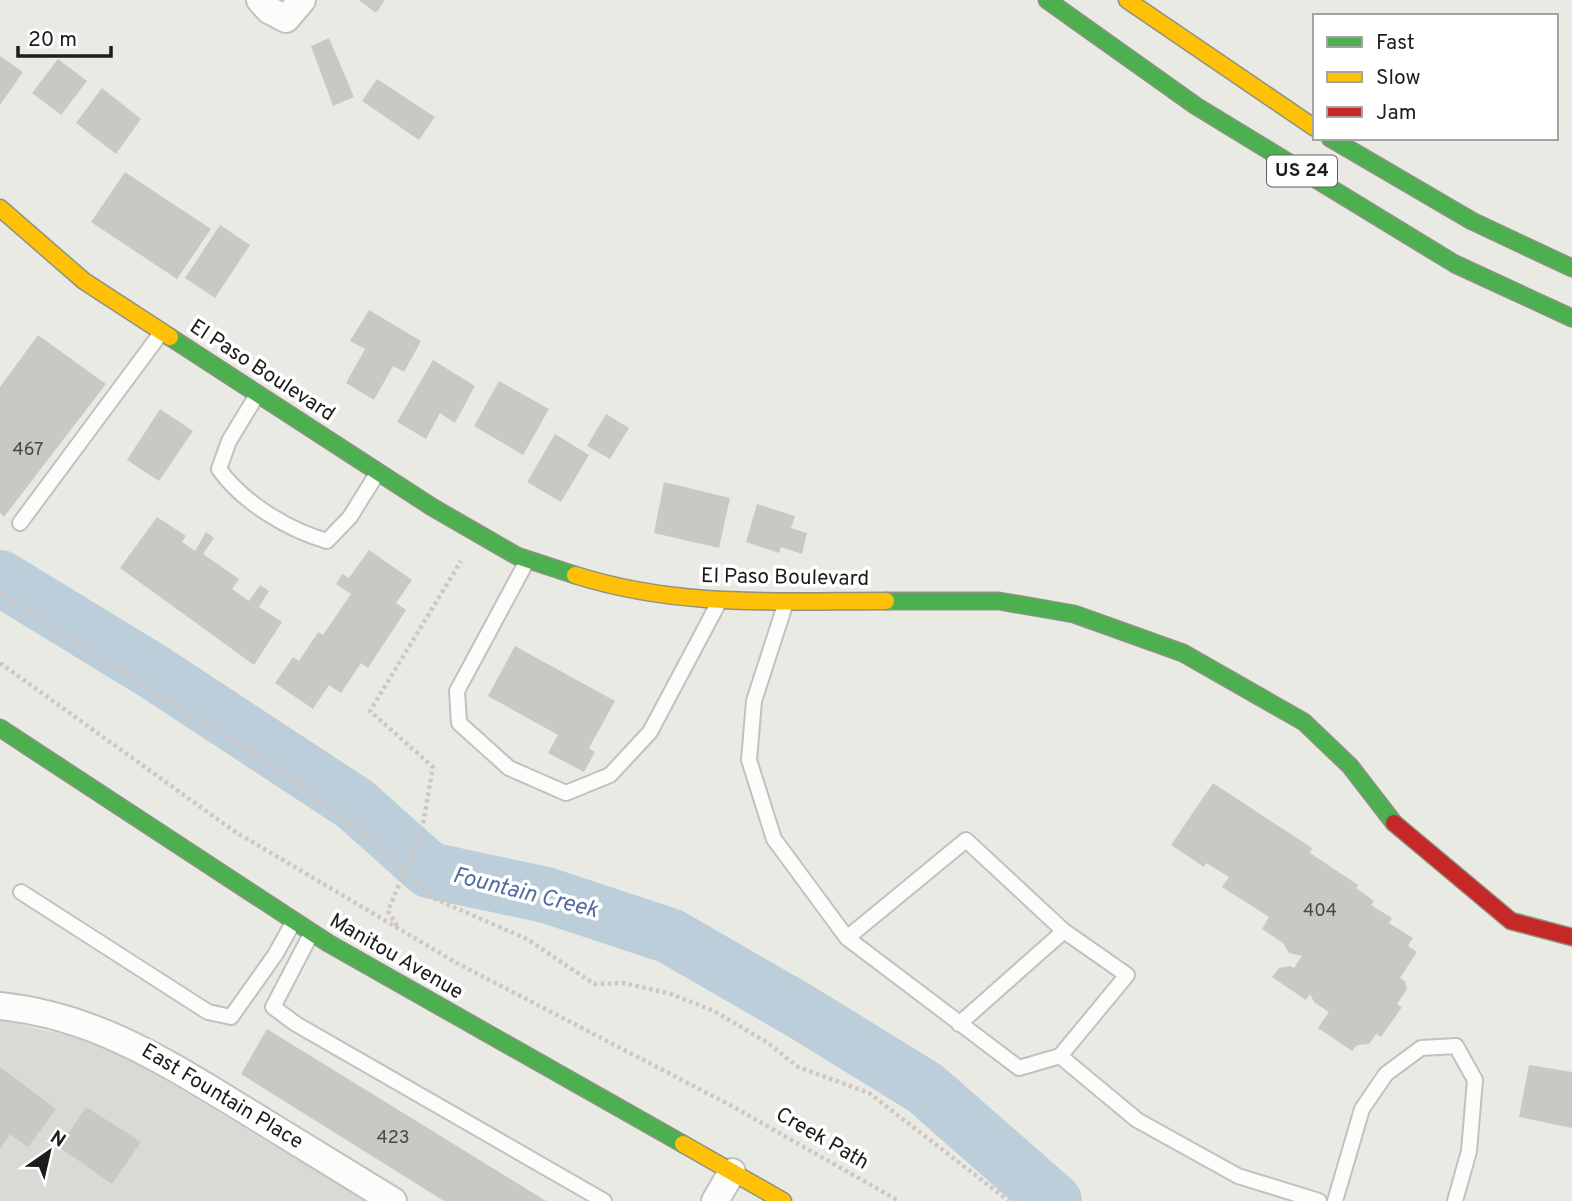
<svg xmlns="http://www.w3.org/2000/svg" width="1572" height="1201" viewBox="0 0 1572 1201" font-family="Overpass,sans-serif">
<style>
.residential{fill:#d9d9d6}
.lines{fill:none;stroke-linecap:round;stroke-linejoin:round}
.river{stroke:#bcceda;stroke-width:56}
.building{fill:#c8c8c5}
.lane-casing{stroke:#c1c1bf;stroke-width:18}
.street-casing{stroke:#c1c1bf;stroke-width:30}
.fast-casing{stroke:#8d9280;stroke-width:19}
.slow-casing{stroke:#8d9280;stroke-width:19}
.jam-casing{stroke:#8d9280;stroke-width:19}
.path{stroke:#cfc7c3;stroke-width:4.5;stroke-dasharray:3.5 3.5;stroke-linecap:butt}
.lane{stroke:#fcfcfb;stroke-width:14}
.street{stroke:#fcfcfb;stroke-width:26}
.fast{stroke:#4caf50;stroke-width:16}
.slow{stroke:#ffc107;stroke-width:16}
.jam{stroke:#c62828;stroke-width:16}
.labels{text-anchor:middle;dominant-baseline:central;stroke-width:7;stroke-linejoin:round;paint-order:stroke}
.number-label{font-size:18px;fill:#474746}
.shield{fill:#fff;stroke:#606060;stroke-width:2}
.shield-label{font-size:19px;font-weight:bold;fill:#1c1c1c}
.street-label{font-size:21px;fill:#1c1c1c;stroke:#fff}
.water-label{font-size:23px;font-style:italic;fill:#546ba1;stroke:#fff}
</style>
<rect width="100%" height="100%" fill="#eaeae5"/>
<path class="residential" d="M0,1020L74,1037L126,1057L366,1201H0Z"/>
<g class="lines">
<path class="river" d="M0,578L154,672L355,804L429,870L546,895L670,936L800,1011L925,1088L1054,1201"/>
</g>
<path class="building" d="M359,0H385L376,13Z
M329,38L354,97L333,106L311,46Z
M0,56L23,72L0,105Z
M58,59L87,81L61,115L32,93Z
M377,79L435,117L419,140L362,101Z
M102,88L141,119L116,154L76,123Z
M125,172L211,229L177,279L91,222Z
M220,225L250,245L215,298L185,278Z
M369,310L421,341L404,372L393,366L374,400L346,383L365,349L350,341Z
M38,335L106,384L4,517L0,513V387Z
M433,360L475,386L455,423L440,413L426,439L397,422Z
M499,381L549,409L523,455L474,426Z
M160,409L193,431L159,481L127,460Z
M606,414L629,428L610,459L587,446Z
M555,434L589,455L561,502L527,482Z
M664,482L730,498L719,548L654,533Z
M757,504L795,516L791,528L807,533L802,554L781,547L779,553L746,542Z
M157,517L186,536L182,542L195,551L206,532L214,538L203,554L239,579L232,589L249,601L260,585L269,591L259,607L282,622L254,665L120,568Z
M369,550L412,580L396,603L406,610L368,668L361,663L341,693L329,685L313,709L275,683L293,657L299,661L318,632L323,635L351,594L336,584L342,574L349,578Z
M515,646L615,701L589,748L595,752L584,772L548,753L558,735L488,696Z
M1213,783L1312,848L1310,853L1358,885L1356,888L1374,901L1371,905L1392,918L1389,923L1413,938L1408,946L1417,952L1400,978L1405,981L1407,989L1397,1004L1402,1007L1381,1037L1376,1034L1369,1044L1357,1045L1352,1051L1318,1028L1329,1012L1314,1002L1310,994L1306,1000L1272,977L1279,968L1290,966L1294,968L1302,956L1289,953L1283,943L1262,929L1269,917L1222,887L1229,877L1206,863L1204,867L1171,845Z
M267,1029L546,1201H444L241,1074Z
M1529,1065L1572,1072V1128L1519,1117Z
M0,1067L56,1109L28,1147L10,1134L0,1149Z
M86,1107L141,1142L112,1184L59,1147Z"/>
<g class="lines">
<defs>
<path id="lane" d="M257,395L229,441L219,469C242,502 288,530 327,541L350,517L378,472
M20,523L161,333
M527,561L457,691L459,723L509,768L566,793L610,775L650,732L718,604
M786,602L754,701L749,760L774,839L847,938L1019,1068L1060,1056L1127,975L1064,931L966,840L847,938
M21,892L208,1012L231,1017L275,955L293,923
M311,934L273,1007L296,1024L604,1201
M959,1024L1064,931
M1060,1056L1137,1120L1238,1176L1319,1201
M1335,1201L1362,1109L1386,1074L1421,1048L1456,1046L1475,1080L1469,1151L1455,1201"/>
<path id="street" d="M260,0L269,10L286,19L302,0
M0,1006C95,1016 164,1061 243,1109C293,1140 343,1170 393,1201
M715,1201L732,1172"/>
<path id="fast" d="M1047,0L1196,106L1455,264L1572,318
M1330,138L1472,221L1572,268
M170,337L432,507L517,556L575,575
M886,601H999L1074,614L1183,653L1304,722L1350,766L1394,823
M0,728L328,943L683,1144"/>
<path id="slow" d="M1127,0L1315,128
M0,208L84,281L170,337
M575,575C679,608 779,601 886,601
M683,1144L783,1201"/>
<path id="jam" d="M1394,823L1511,921L1572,937"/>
</defs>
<use href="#lane" class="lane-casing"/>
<use href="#street" class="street-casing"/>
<use href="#fast" class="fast-casing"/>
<use href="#slow" class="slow-casing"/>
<use href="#jam" class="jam-casing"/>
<path class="path" d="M0,593L167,701L266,760L357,829L433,898L527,939L594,984L624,983L671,994L714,1011L768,1043L798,1067L869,1093L1009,1201
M0,663L234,831L455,962L730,1105L899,1201
M397,926L388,911L422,829L433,767L370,711L461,561"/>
<use href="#lane" class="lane"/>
<use href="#street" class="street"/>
<use href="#fast" class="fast"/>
<use href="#slow" class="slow"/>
<use href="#jam" class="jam"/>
</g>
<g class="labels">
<g class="number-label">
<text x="28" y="450">467</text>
<text x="1320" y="911">404</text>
<text x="393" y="1138">423</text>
</g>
<rect class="shield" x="1267" y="155.5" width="70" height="31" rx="5"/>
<g class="shield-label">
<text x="1302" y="171">US 24</text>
</g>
<g class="street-label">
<text transform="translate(262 371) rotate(33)">El Paso Boulevard</text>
<text transform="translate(785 578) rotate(1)">El Paso Boulevard</text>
<text transform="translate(396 957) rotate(30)">Manitou Avenue</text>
<text transform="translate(222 1097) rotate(31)">East Fountain Place</text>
<text transform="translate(822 1139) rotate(30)">Creek Path</text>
</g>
<g class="water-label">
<text transform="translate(525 894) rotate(14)">Fountain Creek</text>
</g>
</g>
<rect x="1313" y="14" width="245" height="126" fill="#ffffff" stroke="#a4a4a4" stroke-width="2"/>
<rect x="1327" y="37" width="35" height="10" fill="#4caf50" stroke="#a4a4a4" stroke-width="2"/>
<text x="1376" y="49" font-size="21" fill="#1c1c1c">Fast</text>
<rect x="1327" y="72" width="35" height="10" fill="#ffc107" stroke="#a4a4a4" stroke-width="2"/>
<text x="1376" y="84" font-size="21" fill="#1c1c1c">Slow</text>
<rect x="1327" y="107" width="35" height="10" fill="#c62828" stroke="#a4a4a4" stroke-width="2"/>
<text x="1376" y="119" font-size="21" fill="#1c1c1c">Jam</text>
<g transform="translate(49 1152) rotate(34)" stroke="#ffffff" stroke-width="5" paint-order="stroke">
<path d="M0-5L12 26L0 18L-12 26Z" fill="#1c1c1c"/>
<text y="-10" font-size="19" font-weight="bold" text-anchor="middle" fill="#1c1c1c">N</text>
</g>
<path d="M18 46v10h93v-10" fill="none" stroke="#1c1c1c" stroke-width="3.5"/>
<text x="28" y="46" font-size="21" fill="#1c1c1c" stroke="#ffffff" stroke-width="5" paint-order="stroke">20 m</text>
</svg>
